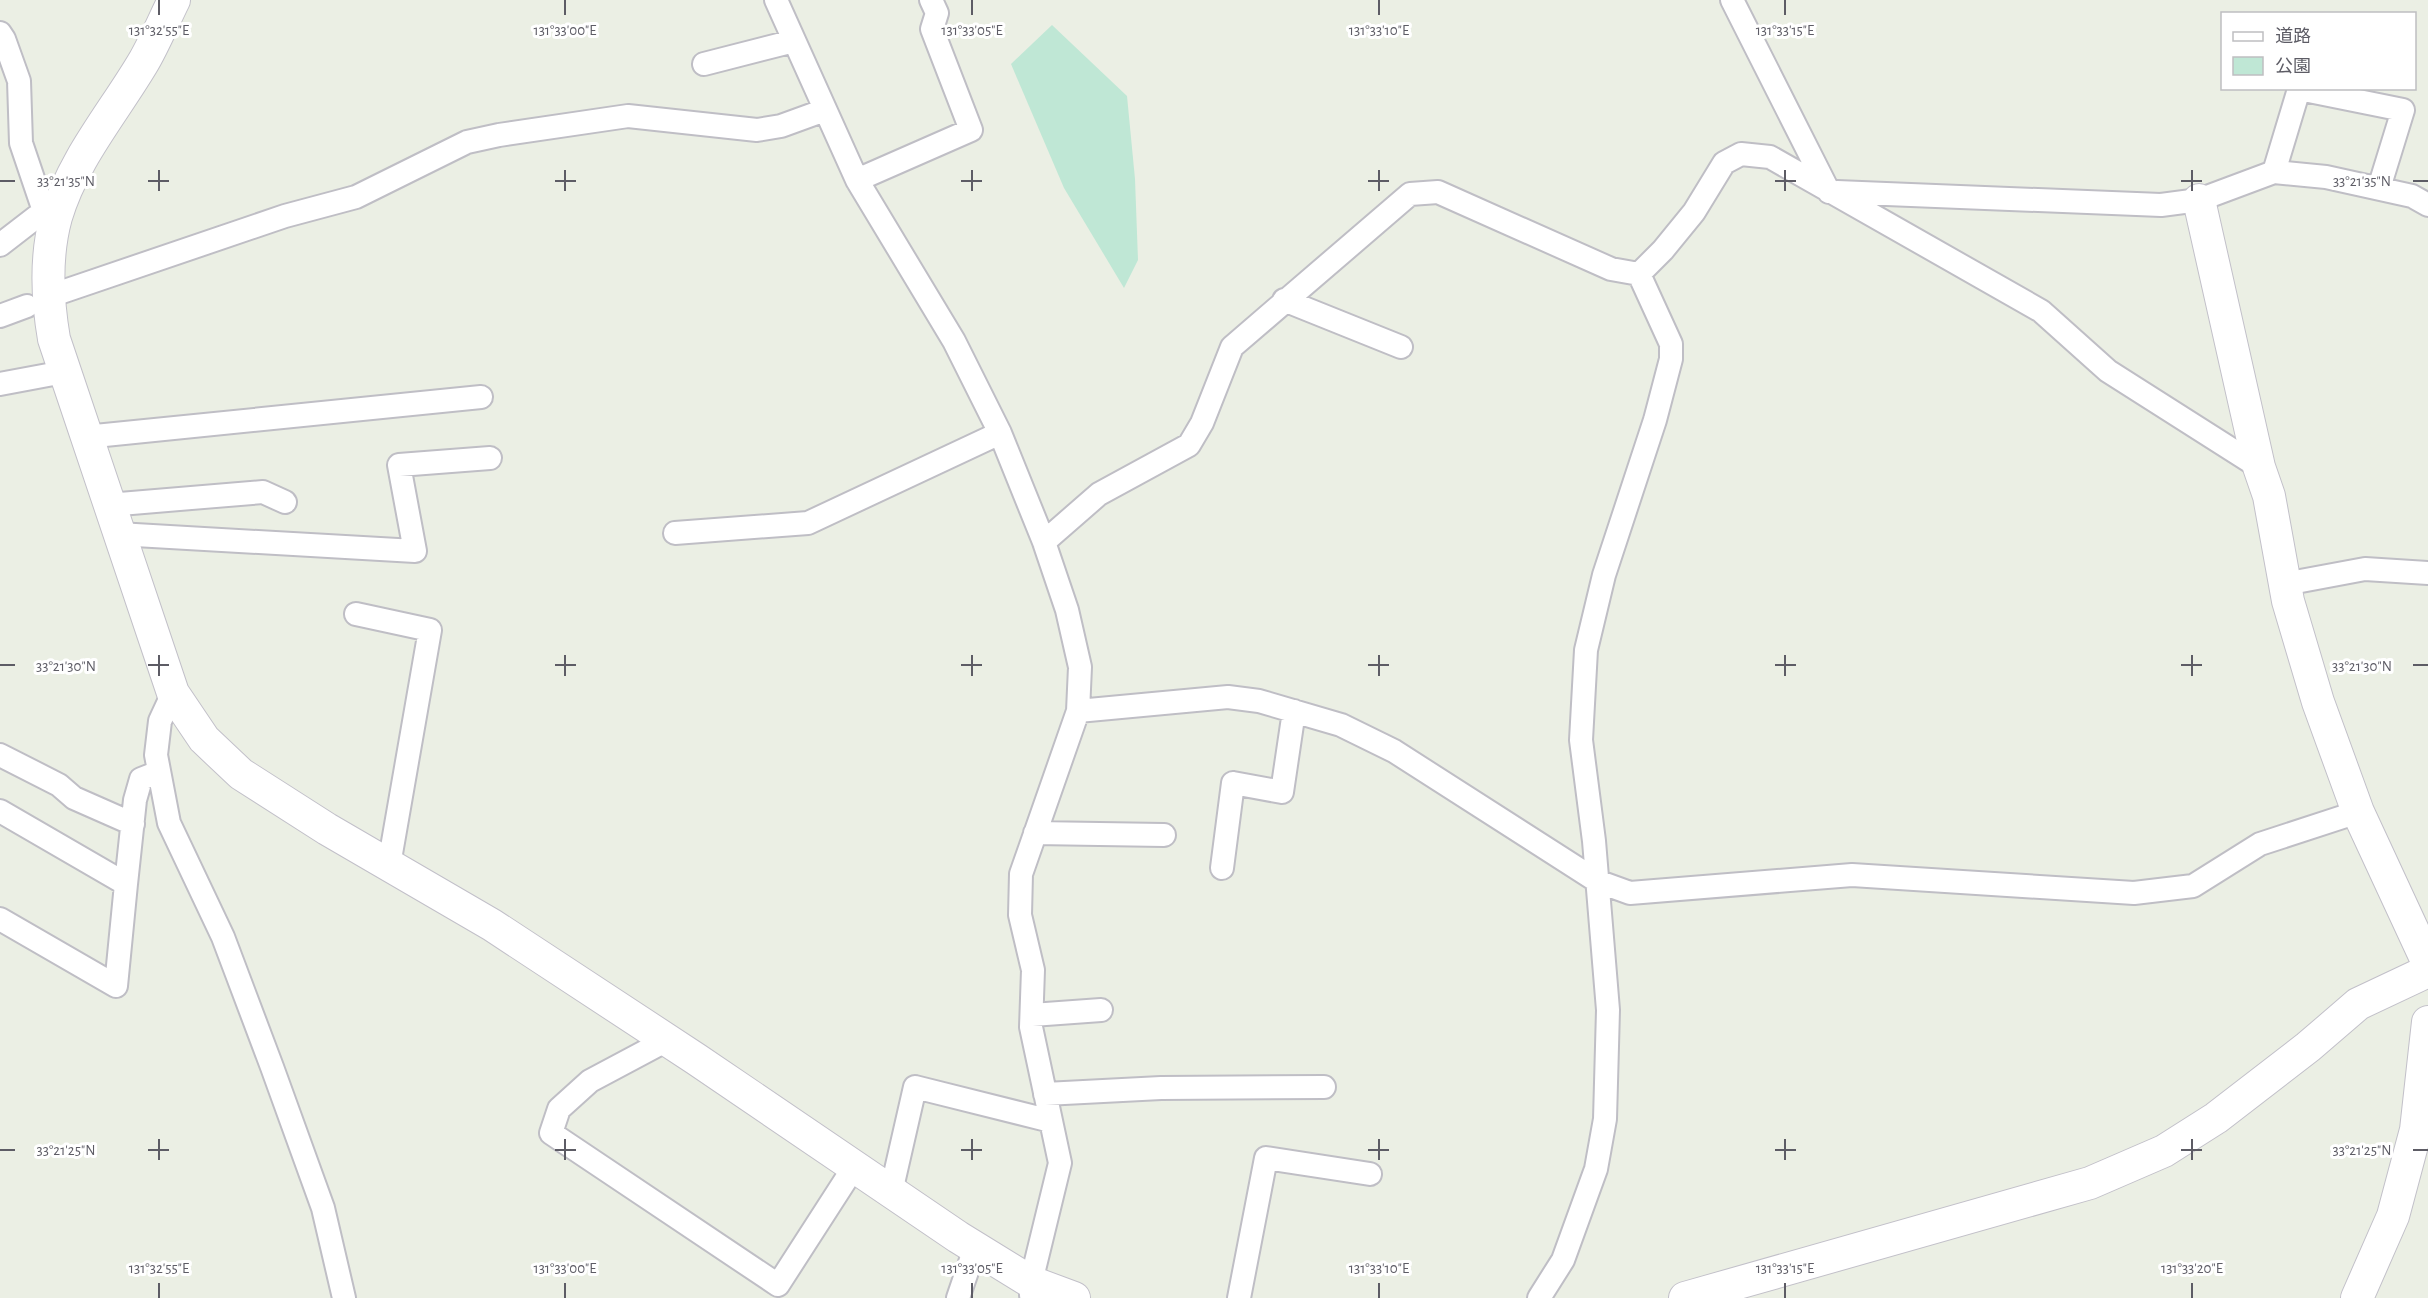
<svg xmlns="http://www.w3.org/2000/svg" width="2428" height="1298" viewBox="0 0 2428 1298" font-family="'Alegreya Sans','Noto Sans JP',sans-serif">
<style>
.green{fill:#bfe7d5}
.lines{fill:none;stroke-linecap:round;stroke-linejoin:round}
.street-casing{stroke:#bfbec5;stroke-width:26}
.secondary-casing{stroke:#c2c0c9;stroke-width:34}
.street{stroke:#fff;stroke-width:22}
.secondary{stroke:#fff;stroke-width:32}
.ticks{fill:none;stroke:#5d5c65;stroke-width:2}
.ticks-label{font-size:15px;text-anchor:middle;fill:#5d5c65;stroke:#fff;stroke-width:6;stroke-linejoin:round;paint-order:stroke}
</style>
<rect width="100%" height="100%" fill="#ebefe4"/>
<path class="green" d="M1052,25L1127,96L1135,179L1138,260L1124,288L1064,188L1011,64Z"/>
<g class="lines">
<defs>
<path id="street" d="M776,0L857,180L954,341L1000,433L1044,542L1067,610L1080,667L1078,711L1021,874L1020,915L1033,970L1031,1027L1060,1163L1031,1282V1295
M1732,0L1829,192
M0,33L4,39L19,81L21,143L44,211L56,216
M704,64L794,41
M2274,172L2299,89L2403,110L2379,188
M857,180L971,130L932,29L937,13L931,0
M1837,192L2161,205L2199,200L2274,172L2326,177L2412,196L2428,205
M0,245L44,211
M1639,274L1663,250L1694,212L1724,163L1741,154L1770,157L2041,311L2108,371L2259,467
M47,297L285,216L356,197L467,142L499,135L628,116L757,130L781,126L825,110
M1284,300L1401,347
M0,316L27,306
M0,384L64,372
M85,437L481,397
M108,505L263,492L285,502
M675,533L808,523L1000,433
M118,534L415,551L399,465L490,458
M1044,542L1099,494L1189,445L1202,423L1232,347L1410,194L1438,192L1611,269L1639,274
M2285,584L2365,569L2428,573
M356,614L430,630L389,865
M173,693L160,721L156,755L169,823L223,937L272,1067L323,1208L344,1298
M1078,711L1228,697L1259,701L1341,725L1394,751L1597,881L1630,893L1852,875L2134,893L2193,886L2260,844L2358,812
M0,755L59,785L74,798L133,824
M0,811L126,884L135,800L141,779L159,772
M1035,833L1164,835
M1222,868L1233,783L1282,792L1294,711
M0,919L116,986L126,884
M1032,1015L1101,1010
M667,1040L590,1081L559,1109L551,1133L778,1285L854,1167
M1045,1094L1161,1088L1324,1087
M891,1192L915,1087L1051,1121
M958,1298L975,1248
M1239,1298L1266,1158L1370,1174
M1539,1298L1563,1260L1596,1169L1605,1119L1608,1010L1594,841L1581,740L1586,650L1604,575L1655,420L1671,359V344L1639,274"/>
<path id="secondary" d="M174,0C164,20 155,42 144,61C114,112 73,159 56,217C45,257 47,298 54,339L173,693L204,739L241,774L327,829L492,925L696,1059L958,1237L1031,1282L1074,1298
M2199,200L2259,467L2269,496L2288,601L2318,702L2358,812L2428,963
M1685,1298L2090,1183L2164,1151L2216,1118L2308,1047L2358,1004L2428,971
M2357,1298L2393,1216L2416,1130L2428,1022"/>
</defs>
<use href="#street" class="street-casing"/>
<use href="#secondary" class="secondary-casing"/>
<use href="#street" class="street"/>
<use href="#secondary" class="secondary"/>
</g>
<path class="ticks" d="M159,0V15M565,0V15M972,0V15M1379,0V15M1785,0V15M159,170V191M565,170V191M972,170V191M1379,170V191M1785,170V191M2192,170V191M0,181H15M148,181H169M555,181H576M961,181H982M1368,181H1389M1775,181H1796M2181,181H2202M2413,181H2428M159,655V676M565,655V676M972,655V676M1379,655V676M1785,655V676M2192,655V676M0,665H15M148,665H169M555,665H576M961,665H982M1368,665H1389M1775,665H1796M2181,665H2202M2413,665H2428M159,1139V1160M565,1139V1160M972,1139V1160M1379,1139V1160M1785,1139V1160M2192,1139V1160M0,1150H15M148,1150H169M555,1150H576M961,1150H982M1368,1150H1389M1775,1150H1796M2181,1150H2202M2413,1150H2428M159,1283V1298M565,1283V1298M972,1283V1298M1379,1283V1298M1785,1283V1298M2192,1283V1298"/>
<g class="ticks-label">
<text x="159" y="35">131°32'55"E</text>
<text x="565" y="35">131°33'00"E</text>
<text x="972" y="35">131°33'05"E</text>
<text x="1379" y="35">131°33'10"E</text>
<text x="1785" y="35">131°33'15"E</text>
<text x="66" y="186">33°21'35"N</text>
<text x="2362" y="186">33°21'35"N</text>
<text x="66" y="671">33°21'30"N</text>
<text x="2362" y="671">33°21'30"N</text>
<text x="66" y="1155">33°21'25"N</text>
<text x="2362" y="1155">33°21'25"N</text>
<text x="159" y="1273">131°32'55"E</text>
<text x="565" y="1273">131°33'00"E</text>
<text x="972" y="1273">131°33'05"E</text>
<text x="1379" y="1273">131°33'10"E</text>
<text x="1785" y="1273">131°33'15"E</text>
<text x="2192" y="1273">131°33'20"E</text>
</g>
<rect x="2221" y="12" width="195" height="78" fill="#ffffff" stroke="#bebec1" stroke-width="1.5"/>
<rect x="2233" y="32" width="30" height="9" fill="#ffffff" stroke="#bebec1" stroke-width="1.5"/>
<text x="2275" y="42" font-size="18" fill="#5d5c65">道路</text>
<rect x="2233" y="57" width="30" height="18" fill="#bfe7d5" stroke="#bebec1" stroke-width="1.5"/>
<text x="2275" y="72" font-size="18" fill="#5d5c65">公園</text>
</svg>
